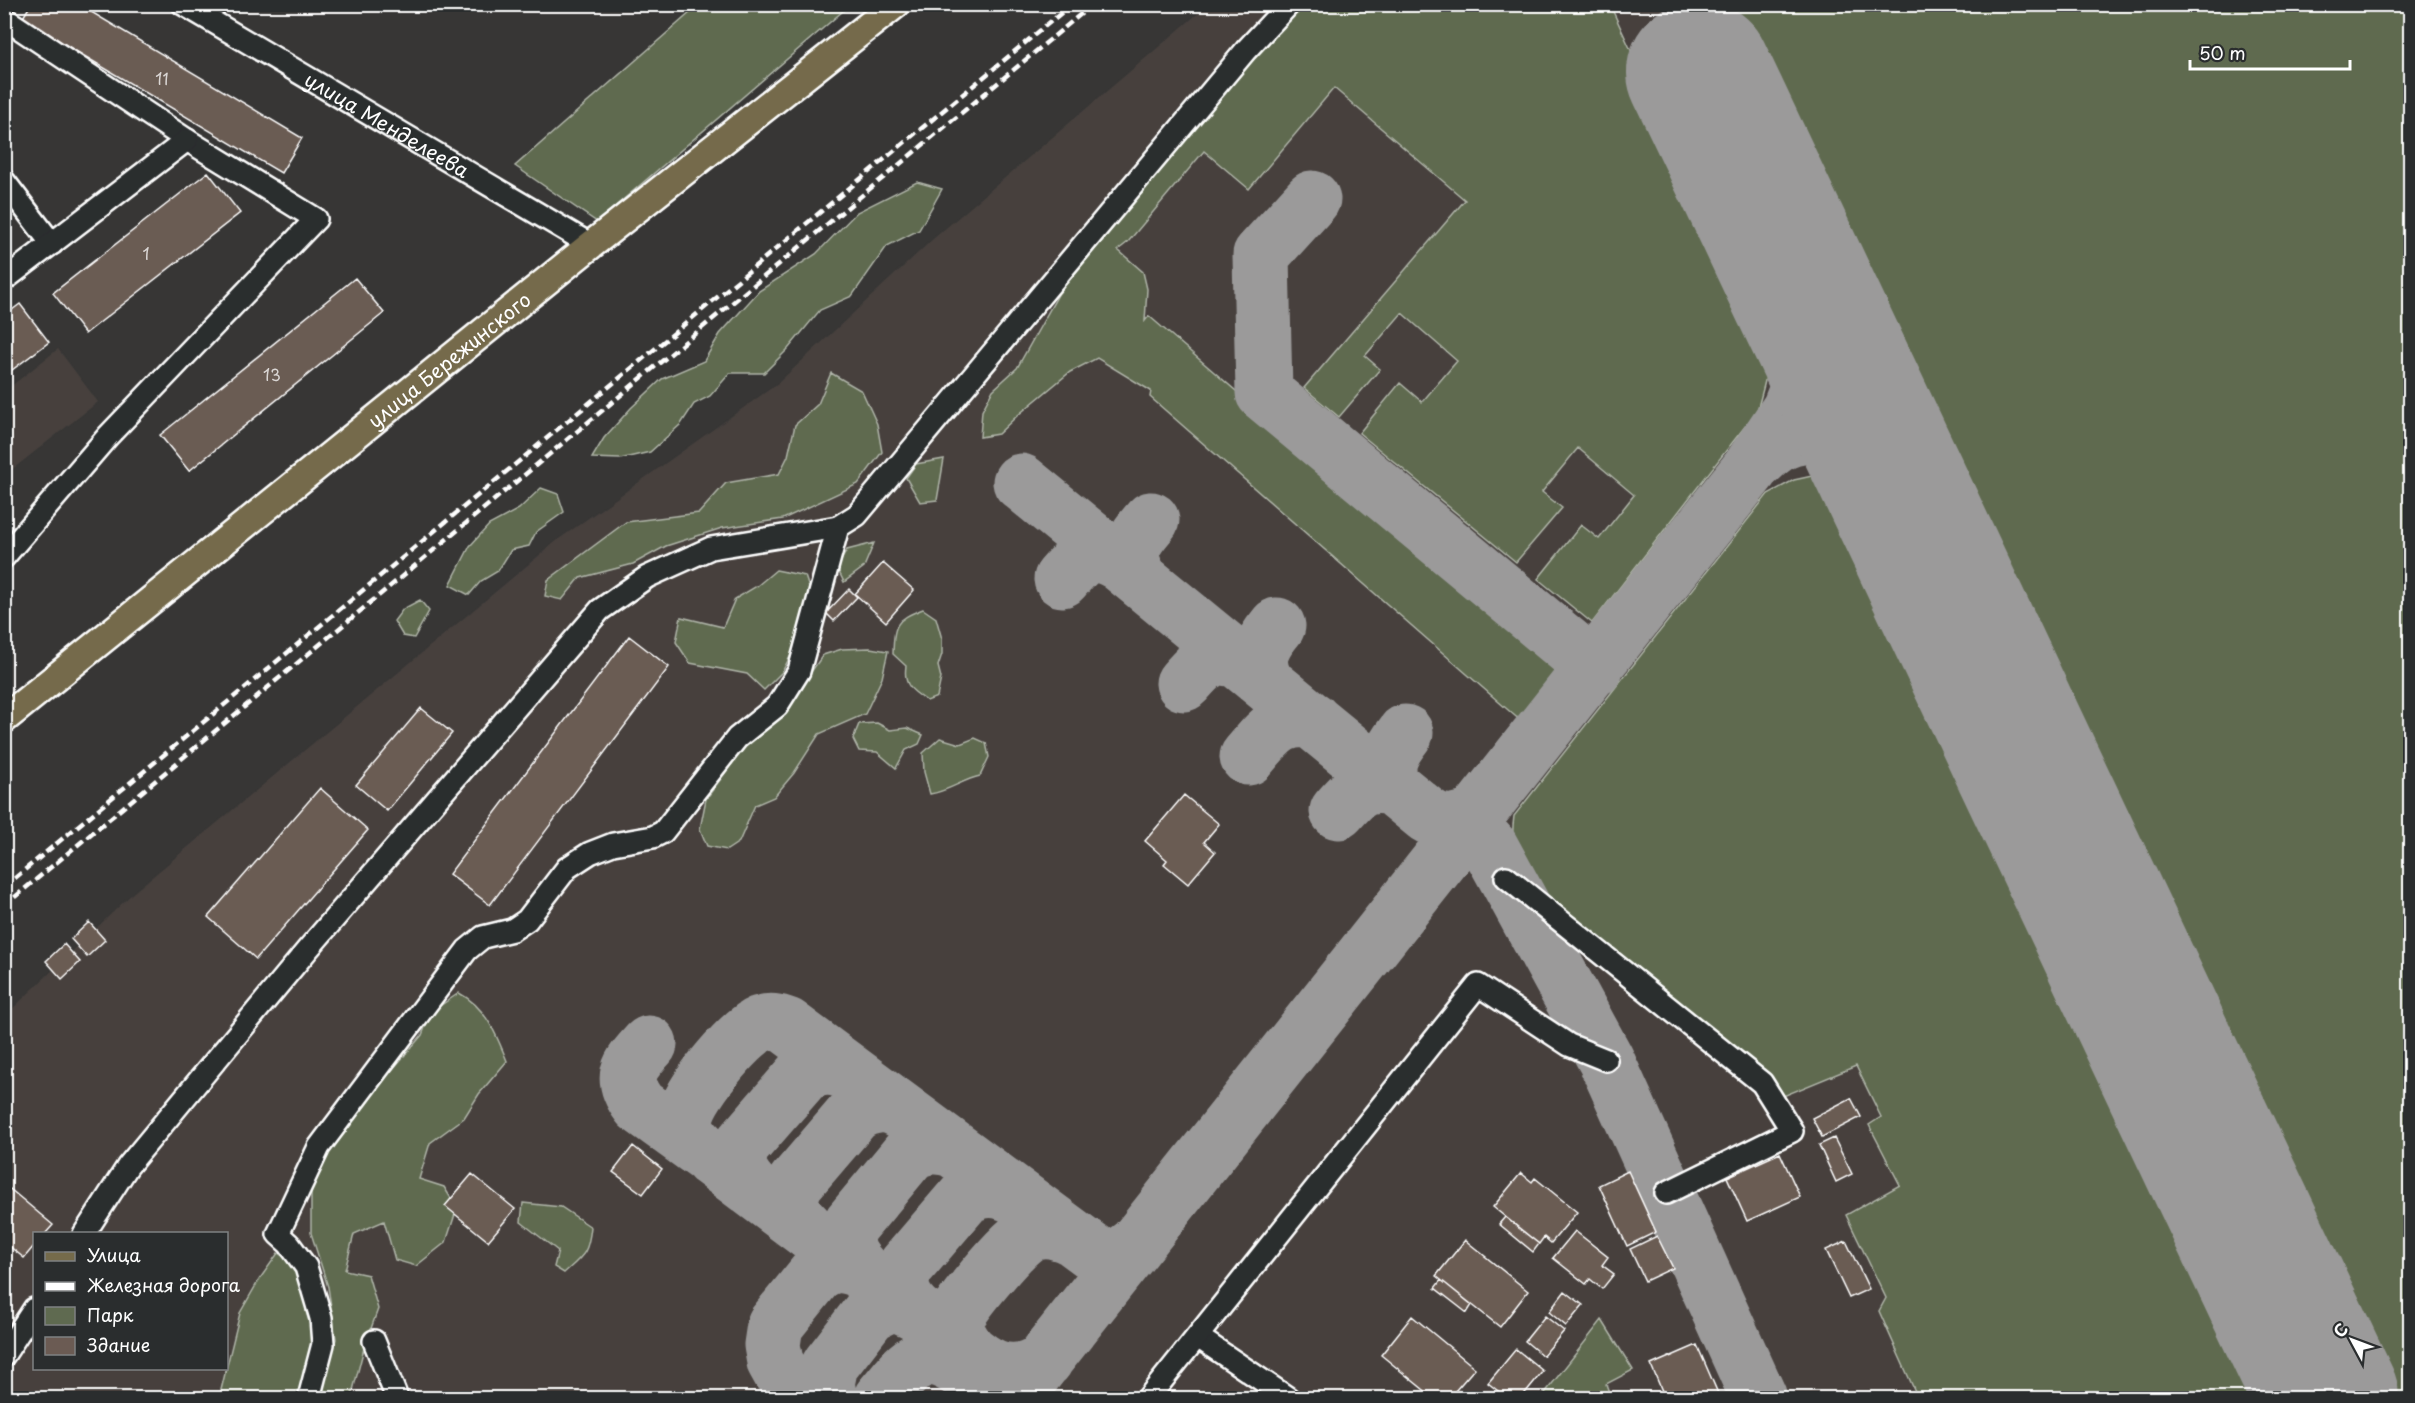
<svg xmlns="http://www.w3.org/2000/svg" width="2415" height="1403" viewBox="0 0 2415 1403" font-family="'Playpen Sans',sans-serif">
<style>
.built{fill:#47413e;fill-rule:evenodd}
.green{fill:#5f6a50;stroke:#afb4a8;stroke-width:1.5}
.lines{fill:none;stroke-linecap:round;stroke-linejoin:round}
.taxiway{stroke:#9b9a9a;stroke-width:57}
.runway{stroke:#9b9a9a;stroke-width:144}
.building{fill:#6b5b53;stroke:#fff;stroke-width:1.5}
.minor-casing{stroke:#fff;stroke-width:26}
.major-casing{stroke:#fff;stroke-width:32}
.minor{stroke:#2a2d2e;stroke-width:21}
.major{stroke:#756b4b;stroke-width:27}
.rail{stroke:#fff;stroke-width:4.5;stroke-dasharray:9 4.5;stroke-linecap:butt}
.labels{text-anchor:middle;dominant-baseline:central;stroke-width:4.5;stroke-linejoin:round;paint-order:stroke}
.number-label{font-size:16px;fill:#dad6d4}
.street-label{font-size:20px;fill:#fff;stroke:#2a2d2e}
</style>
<rect width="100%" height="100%" fill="#373635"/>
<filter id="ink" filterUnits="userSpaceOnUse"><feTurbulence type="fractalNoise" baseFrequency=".0167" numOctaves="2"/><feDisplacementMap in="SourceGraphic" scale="12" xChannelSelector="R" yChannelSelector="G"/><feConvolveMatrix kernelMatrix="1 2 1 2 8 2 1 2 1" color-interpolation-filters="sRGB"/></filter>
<g filter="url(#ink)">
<path class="built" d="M1208,5H2410V1398H5V1016L134,892L559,539L777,384L933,239ZM34,1234H226V1368H34Z
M58,349L98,402L5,475V391Z"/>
<path class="green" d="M699,5H850L597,222L515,166Z
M1301,5H1610L1767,344C1771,367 1763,388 1757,411L1592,623L1538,579L1581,525L1599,539L1634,495L1578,448L1542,492L1562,508L1516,562L1359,433L1400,383L1422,402L1457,361L1402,313L1365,356L1380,369L1339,417L1304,388L1465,200L1334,88L1249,189L1204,151L1128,242L1118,250L1143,272L1147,289L1145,321L1149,316L1562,672L1523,723L1150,397L1151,391L1097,358L1070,372L1018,415L998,434L980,437L982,411L993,390L1017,368L1059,293L1254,56Z
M1727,5H2410V1398H2385Z
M917,182L942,189L919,230L887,246L852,296L820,310L788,349L764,373H730L710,396L694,404L681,424L650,452L620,459L592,458L604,438L631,408L662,379L704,361L720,334L759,291L816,254L857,212Z
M831,373L862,391L877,424L882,452L858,484L783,519L722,528L666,546L633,564L580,578L562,600L545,596L548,580L626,522L699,513L726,483L779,474L788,456L795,425L818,404Z
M944,459L937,500L920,502L906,478L916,464Z
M1812,476L1834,486L1839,492L2265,1398H1918L1879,1311L1886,1298L1846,1215L1900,1185L1869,1125L1881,1117L1856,1066L1781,1097L1535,897C1518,865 1509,853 1514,816L1768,494L1794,480Z
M541,488L558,494L564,512L536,532L529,546L511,550L498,571L481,581L469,595L450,585L470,546L489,525L519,509Z
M874,543L864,567L844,582L837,568L847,550Z
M776,570L805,576L813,600L796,645L782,672L764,690L747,674L690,663L676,642L681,617L723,627L735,599L757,586Z
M420,600L429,611L414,638L403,636L394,621L403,609Z
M923,609L936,618L942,639V654L938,666L941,678L937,697L927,701C912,691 903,685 906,666L893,654C894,624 895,620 923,609Z
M870,648L888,651L882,678L865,714L819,734L794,773L774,797L755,805L739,842L727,850L707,846L700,829L706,799L739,754L799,689L823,655L842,649Z
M877,723L890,730L907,728L923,735L919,744L906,750L896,768L877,752L859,751L853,739L859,724Z
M940,738L960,744L975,738L986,743L989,757L980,776C962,780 949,791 930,794L924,772L923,753Z
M459,993C486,1007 496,1034 507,1061L479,1094L464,1118L430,1143L419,1179L444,1187L457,1208L446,1242L416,1266L395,1260L384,1221L354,1234L345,1270L368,1275L378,1309L364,1348L351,1398H319L336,1339L328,1287L311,1233V1191L331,1147L380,1084L422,1035L431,1012Z
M523,1203L561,1207L591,1227C588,1254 584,1255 564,1273L554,1267L558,1251L521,1222Z
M278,1253L288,1260L306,1282V1312L314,1337L299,1398H219L240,1313L259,1280Z
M1602,1320L1633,1370L1606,1384L1611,1398H1541Z"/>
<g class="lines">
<path class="taxiway" d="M1312,199L1261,255L1264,393L1595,668
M1754,464C1761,458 1767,451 1775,446C1802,427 1844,437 1869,454C1877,460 1885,470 1892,477
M1021,482L1427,815C1445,827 1457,822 1476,816
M1062,579C1082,556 1090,546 1120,563
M1141,580C1123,554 1133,541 1151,520
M1265,681C1253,659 1262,644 1277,626
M1184,683C1203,662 1211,651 1240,661
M1248,757C1269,733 1278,716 1312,720
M1393,787C1381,766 1392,750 1405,733
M1338,811C1356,790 1364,782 1393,787
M1470,825L1490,847L1606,1060L1759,1398
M649,1044C628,1067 619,1078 640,1106L709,1156
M749,1185C737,1171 735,1160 743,1144L803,1075C820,1065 834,1065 852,1074
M806,1228C791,1214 786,1201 796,1182L855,1113C869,1105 886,1101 900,1110
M861,1270C847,1255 841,1241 852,1223L910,1153C925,1145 936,1144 953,1149
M916,1312C901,1298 897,1284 906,1266L965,1197C984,1186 999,1188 1017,1197
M971,1354C961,1342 954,1332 957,1315C967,1299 1016,1237 1032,1232C1046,1227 1059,1231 1072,1237
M1045,1360C1023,1375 1002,1375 980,1360L712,1159C702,1149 686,1137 685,1122C682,1101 740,1032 760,1024C770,1021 777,1022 787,1026L1097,1255C1112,1262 1124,1254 1136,1244
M812,1398L787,1380L780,1371L775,1362L772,1345L775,1325L817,1273C832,1262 844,1263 861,1270
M829,1398L826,1384L830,1365L870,1313L889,1304L901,1305L916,1312
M882,1398C905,1372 918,1342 956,1367C965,1373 973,1381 983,1386
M1014,1398L1750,469L1790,409L1803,376L1815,314"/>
<path class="runway" d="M1699,72L2327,1398"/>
</g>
<path class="building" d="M31,4H78L302,138L281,173L22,19Z
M208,172L240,213L85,334L53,293Z
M355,278L384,313L189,471L160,435Z
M20,304L49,342L4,376V316Z
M883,563L914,590L886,622L855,594Z
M849,589L857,597L834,621L826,613Z
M629,636L669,667L490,905L449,874Z
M421,708L452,733L387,811L356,785Z
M320,788L368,830L256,959L208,917Z
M1184,795L1219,824L1204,842L1215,852L1188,884L1164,864L1167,860L1145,841Z
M89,922L105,940L87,957L71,939Z
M64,944L80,962L62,979L46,961Z
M1851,1098L1861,1117L1822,1137L1812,1118Z
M1834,1138L1852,1174L1836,1182L1819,1145Z
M633,1146L662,1169L643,1194L613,1172Z
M1780,1153L1800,1197L1747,1221L1727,1177Z
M1628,1171L1656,1232L1627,1246L1599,1185Z
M1521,1173L1532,1182L1535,1178L1577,1212L1551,1243L1544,1237L1539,1244L1493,1207Z
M472,1174L515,1209L488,1241L445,1206Z
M10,1189L53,1225L45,1234H34V1246L24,1258L4,1242V1195Z
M1505,1217L1539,1244L1533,1252L1499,1224Z
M1575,1231L1608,1257L1602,1265L1614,1274L1602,1289L1590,1279L1586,1284L1553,1258Z
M1657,1236L1673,1268L1645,1281L1630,1249Z
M1465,1240L1528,1291L1500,1327L1436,1276Z
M1846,1241L1869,1289L1849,1298L1826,1250Z
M1441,1280L1472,1305L1467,1313L1435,1288Z
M1565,1291L1583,1305L1566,1326L1549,1312Z
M1412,1316L1475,1368L1449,1398H1434L1381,1355Z
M1545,1316L1564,1331L1543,1356L1525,1341Z
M1697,1345L1720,1398H1665L1651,1365Z
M1516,1349L1543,1371L1521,1398H1507L1488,1383Z"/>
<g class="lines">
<defs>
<g id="minor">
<path id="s1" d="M183,4L591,245"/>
<path d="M4,18L187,140L316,219L108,436L4,557"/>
<path d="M4,181L52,244"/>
<path d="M4,280L187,140"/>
<path d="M1506,877L1762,1083L1792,1131L1666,1193"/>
<path d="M84,1234L128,1166L308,949L600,610L647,577L711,548L838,527"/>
<path d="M1198,1337L1288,1398"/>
<path d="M374,1341L397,1398"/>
<path d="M4,1355L34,1309"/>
<path d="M309,1398L323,1344L321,1318L306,1267L289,1244L278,1234L319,1147L467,950L483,937L512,930L527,920L567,868L590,853L613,844L653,837L663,832L737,738L777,706L799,671L838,527L857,515L1246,50L1289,4"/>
<path d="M1148,1398L1478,985L1569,1045L1606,1060"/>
</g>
<g id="major">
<path id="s2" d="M4,719L591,245L896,4"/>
</g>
</defs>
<use href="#minor" class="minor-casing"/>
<use href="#major" class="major-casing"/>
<use href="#minor" class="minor"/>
<use href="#major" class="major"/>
<path class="rail" d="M4,887L1072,4
M4,906L1093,4"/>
</g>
</g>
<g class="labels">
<g class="number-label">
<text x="162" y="78">11</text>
<text x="146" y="253">1</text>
<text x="272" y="374">13</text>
</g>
<g class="street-label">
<text stroke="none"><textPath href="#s1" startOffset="237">улица Менделеева</textPath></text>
<text stroke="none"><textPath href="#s2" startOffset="572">улица Бережинского</textPath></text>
</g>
</g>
<rect width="2415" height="1403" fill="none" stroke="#2a2d2e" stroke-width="24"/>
<rect x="12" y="12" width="2391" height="1379" fill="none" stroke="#fff" stroke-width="2" filter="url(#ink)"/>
<rect x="33" y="1232" width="195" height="138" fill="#2a2d2e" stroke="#7f8182" stroke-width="1.5"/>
<rect x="45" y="1252" width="30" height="9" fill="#756b4b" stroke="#7f8182" stroke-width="1.5"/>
<text x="87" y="1262" font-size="18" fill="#ffffff">Улица</text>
<rect x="45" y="1282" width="30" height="9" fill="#ffffff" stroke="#7f8182" stroke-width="1.5"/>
<text x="87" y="1292" font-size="18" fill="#ffffff">Железная дорога</text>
<rect x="45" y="1307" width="30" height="18" fill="#5f6a50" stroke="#7f8182" stroke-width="1.5"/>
<text x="87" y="1322" font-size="18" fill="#ffffff">Парк</text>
<rect x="45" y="1337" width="30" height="18" fill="#6b5b53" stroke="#7f8182" stroke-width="1.5"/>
<text x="87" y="1352" font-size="18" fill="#ffffff">Здание</text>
<g transform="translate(2352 1340) rotate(311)" stroke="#2a2d2e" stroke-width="4.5" paint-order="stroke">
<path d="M0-4.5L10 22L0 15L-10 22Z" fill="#ffffff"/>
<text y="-9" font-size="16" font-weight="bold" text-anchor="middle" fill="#ffffff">С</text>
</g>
<path d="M2190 60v9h160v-9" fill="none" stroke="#ffffff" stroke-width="3"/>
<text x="2199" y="60" font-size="18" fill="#ffffff" stroke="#2a2d2e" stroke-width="4.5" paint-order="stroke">50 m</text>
</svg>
